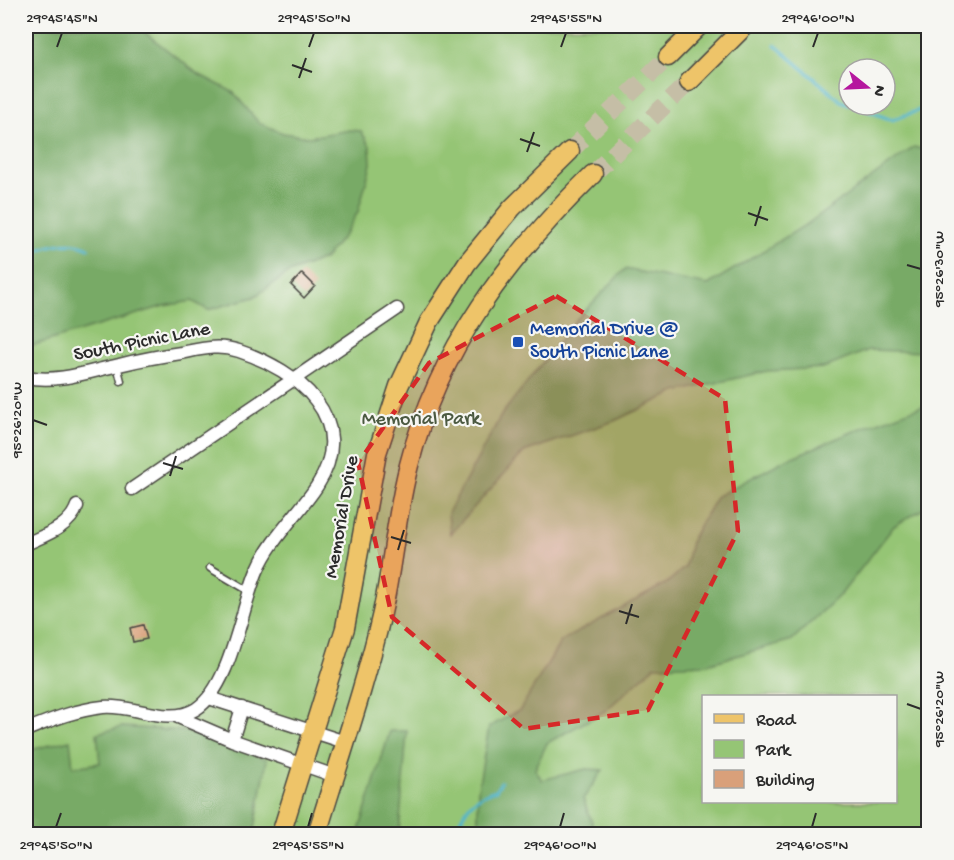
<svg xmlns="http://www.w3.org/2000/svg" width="954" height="860" viewBox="0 0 954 860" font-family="'Gochi Hand',sans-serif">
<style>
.green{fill:#95c575;stroke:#607850;stroke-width:1.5;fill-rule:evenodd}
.forest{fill:#78aa66;stroke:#526a48;stroke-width:1.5}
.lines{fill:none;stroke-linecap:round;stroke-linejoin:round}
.stream{stroke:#4db4cc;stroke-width:3}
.building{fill:#d9a07a}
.primary-tunnel{stroke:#c5bea6;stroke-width:18;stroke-dasharray:18 9;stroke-linecap:butt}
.lane-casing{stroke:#484742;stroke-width:9}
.street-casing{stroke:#484742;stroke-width:15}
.primary-casing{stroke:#484742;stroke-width:21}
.lane{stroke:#fff;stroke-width:6}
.street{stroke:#fff;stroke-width:12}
.primary{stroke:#eec469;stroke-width:18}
.marked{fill:#d62828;fill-opacity:0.2;stroke:#d62828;stroke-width:4.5;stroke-dasharray:12 8;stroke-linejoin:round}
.ticks{fill:none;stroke:#2b2b2b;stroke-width:2}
.transit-dot{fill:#1a4fb4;stroke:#f6f6f2;stroke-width:2}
.labels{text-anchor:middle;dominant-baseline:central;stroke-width:4.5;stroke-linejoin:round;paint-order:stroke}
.transit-label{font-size:20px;fill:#164399;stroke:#f6f6f2;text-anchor:start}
.street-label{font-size:20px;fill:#2b2b2b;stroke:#f6f6f2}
.park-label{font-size:20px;fill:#4b5941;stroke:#f6f6f2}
.neatline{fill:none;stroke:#2b2b2b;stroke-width:2}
.ticks-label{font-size:15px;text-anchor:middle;fill:#2b2b2b}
</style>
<rect width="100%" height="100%" fill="#f6f6f2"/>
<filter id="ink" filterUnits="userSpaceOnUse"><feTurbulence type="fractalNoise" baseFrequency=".0167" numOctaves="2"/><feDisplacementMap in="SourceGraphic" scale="12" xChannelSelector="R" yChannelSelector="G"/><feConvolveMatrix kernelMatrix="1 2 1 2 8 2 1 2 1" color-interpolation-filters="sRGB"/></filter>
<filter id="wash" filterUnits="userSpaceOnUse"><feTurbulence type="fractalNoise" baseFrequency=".008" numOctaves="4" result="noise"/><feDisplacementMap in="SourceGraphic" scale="24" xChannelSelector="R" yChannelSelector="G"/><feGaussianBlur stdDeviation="1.35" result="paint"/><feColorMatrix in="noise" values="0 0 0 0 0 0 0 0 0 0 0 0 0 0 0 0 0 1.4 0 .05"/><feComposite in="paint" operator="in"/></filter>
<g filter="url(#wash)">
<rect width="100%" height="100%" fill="#ebe3c5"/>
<path class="green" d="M26,26H928V834H26ZM849,69H885V105H849ZM704,696H896V802H704Z"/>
<path class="forest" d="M26,26H145L143,31L198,74L233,92L259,123L283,133L309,137L350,130L361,131L370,146L371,164L358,212L345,234L324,259L289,273L254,297L208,310L192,301L164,306L34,345H26Z
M914,147L928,151V352L869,350L824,368L767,371L676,392L614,421L524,452L450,534L448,513L502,414L576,320L625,269L708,285L807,224Z
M928,404V506L894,526L842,593L792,640L707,664L655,666L605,711L547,743L535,769L542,780L586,769L603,770L583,799L592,822V834H478V789L489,727L520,710L561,641L667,583L685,567L692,538L717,496L783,461L864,427Z
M122,727L185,731L267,759L254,834H26V751L70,740L73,767L100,763L97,733Z
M390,731H407L399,834H358Z"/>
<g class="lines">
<path class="stream" d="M775,45L841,101L849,104
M852,105L892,120L928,107
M26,257C42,246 70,238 89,248
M456,829C466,807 472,797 496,790L501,782
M450,834L456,829L462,834"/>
</g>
<g id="blocks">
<path class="building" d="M302,273L315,286L304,298L291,285Z
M143,625L147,639L133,642L130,628Z"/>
</g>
</g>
<g filter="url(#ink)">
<use href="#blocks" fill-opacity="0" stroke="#484742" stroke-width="1.5"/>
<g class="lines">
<path class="primary-tunnel" d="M570,151L668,57
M593,174L689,82"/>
<defs>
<path id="lane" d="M117,365L121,381
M210,568L249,591"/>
<path id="street" d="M26,377C59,383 87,372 119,365C139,360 160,356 181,353C201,349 218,344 239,351C297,370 360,419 317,486C298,515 271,538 257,571C241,608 231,687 196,709C169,726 132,704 103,707C75,710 51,720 26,730
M132,489L397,309
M26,544C45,535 70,527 77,506
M209,698L345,742
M176,716L232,740L335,776
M232,740L242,708"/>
<path id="primary" d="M668,57L699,26
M689,82L745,26
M281,834L345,628L377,453L399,386L429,322L467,263L512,208L570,151
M317,834C339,761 365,687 382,613C393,564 396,514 409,465C439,347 508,258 593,174"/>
</defs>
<use href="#lane" class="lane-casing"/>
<use href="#street" class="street-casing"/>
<use href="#primary" class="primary-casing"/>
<use href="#lane" class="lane"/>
<use href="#street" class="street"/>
<use href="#primary" class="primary"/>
</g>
</g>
<path class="marked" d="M556,296L725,399L738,531L648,710L524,729L392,617L358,463L429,363Z"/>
<path class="ticks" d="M57,47L62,33M309,47L314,33M561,47L566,33M813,47L818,33M292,65L312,72M299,78L306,58M520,139L540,146M527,152L534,132M748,213L768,220M755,226L761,206M907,265L921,269M33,420L47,425M163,463L183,469M170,476L176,456M391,537L411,543M398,550L404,530M619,611L639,617M626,624L632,604M907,704L921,709M56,827L61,813M308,827L312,813M560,827L564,813M812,827L816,813"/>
<rect class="transit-dot" x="512" y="336" width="12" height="12" rx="3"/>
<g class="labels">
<g class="transit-label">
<text x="530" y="330">Memorial Drive @<tspan x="530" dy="23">South Picnic Lane</tspan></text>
</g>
<g class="street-label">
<text transform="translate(142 343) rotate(-11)">South Picnic Lane</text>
<text transform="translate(343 517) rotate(-80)">Memorial Drive</text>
</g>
<g class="park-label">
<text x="421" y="420">Memorial Park</text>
</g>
</g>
<rect width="954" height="860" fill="none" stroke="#f6f6f2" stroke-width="66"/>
<rect x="702" y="695" width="195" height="108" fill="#f6f6f2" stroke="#a5a5a2" stroke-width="1.5"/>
<rect x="714" y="714" width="30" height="9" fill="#eec469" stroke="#a5a5a2" stroke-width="1.5"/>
<text x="756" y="725" font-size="18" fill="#2b2b2b">Road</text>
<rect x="714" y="740" width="30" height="18" fill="#95c575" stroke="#a5a5a2" stroke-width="1.5"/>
<text x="756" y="755" font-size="18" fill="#2b2b2b">Park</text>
<rect x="714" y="770" width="30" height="18" fill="#d9a07a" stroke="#a5a5a2" stroke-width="1.5"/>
<text x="756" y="785" font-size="18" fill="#2b2b2b">Building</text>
<g transform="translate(867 87) rotate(108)"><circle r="28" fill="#f6f6f2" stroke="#a5a5a2" stroke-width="1.5"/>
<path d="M0-4.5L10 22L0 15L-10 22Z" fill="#b5179e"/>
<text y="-9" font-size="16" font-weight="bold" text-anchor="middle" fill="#2b2b2b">N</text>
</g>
<rect x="33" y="33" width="888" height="794" class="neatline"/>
<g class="ticks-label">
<text x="62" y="22">29°45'45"N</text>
<text x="314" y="22">29°45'50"N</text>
<text x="566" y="22">29°45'55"N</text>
<text x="818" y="22">29°46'00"N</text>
<text transform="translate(938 269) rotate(-90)" y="5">95°26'30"W</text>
<text transform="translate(16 420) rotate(-90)" y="5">95°26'20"W</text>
<text transform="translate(938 709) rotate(-90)" y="5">95°26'20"W</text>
<text x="56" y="849">29°45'50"N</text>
<text x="308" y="849">29°45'55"N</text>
<text x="560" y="849">29°46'00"N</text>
<text x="812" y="849">29°46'05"N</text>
</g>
</svg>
